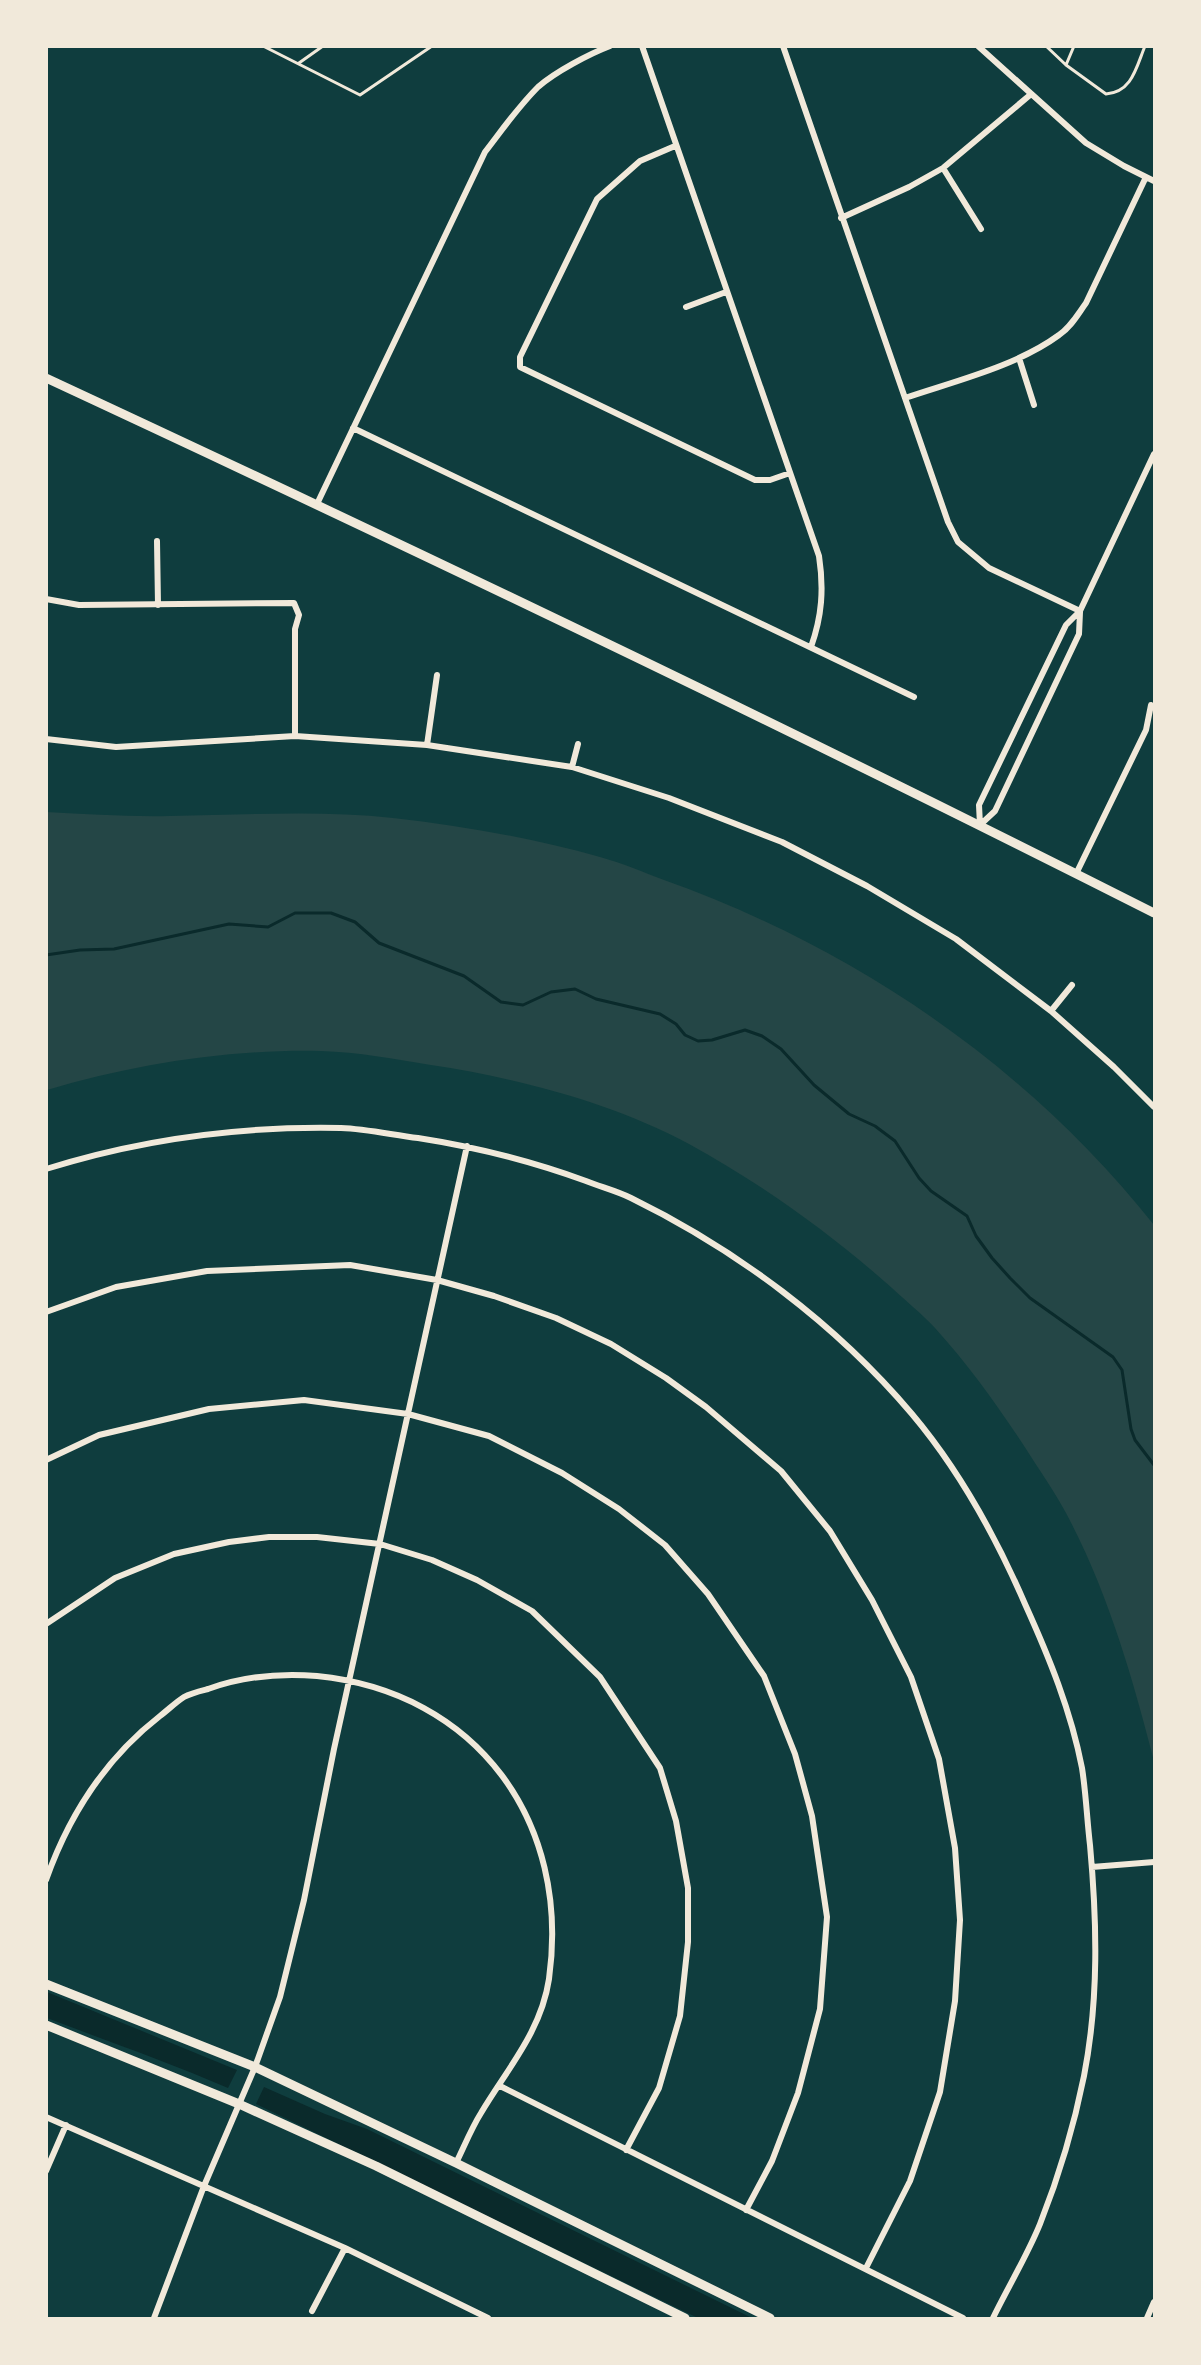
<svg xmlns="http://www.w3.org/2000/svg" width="1201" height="2365" viewBox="0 0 1201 2365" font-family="'Times New Roman',serif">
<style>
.green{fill:#244646}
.water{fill:#0a2a2b}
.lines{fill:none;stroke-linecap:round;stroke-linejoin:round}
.stream{stroke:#0a2a2b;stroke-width:3}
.service{stroke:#f1e9da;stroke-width:3}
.minor{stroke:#f1e9da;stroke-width:6}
.secondary{stroke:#f1e9da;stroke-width:9}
</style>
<rect width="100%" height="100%" fill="#0f3d3e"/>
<path class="green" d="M46,812C88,814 129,817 170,816C244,815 320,810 393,818C463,826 533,838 600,857C622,863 643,872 664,880C855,948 1028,1066 1154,1225V1761C1132,1676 1108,1592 1066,1513C1057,1496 1046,1480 1035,1463C1005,1416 973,1370 935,1328C922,1314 906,1301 892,1288C830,1233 762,1184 689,1144C611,1102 517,1078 431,1065C395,1059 358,1052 321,1051C230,1049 134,1064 47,1090Z"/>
<path class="water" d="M47,1992L237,2070L228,2088C168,2062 107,2041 47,2018Z
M264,2087L325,2114L367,2129L752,2318H698L256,2104Z"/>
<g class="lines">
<path class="stream" d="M46,955L80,950L114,949L229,924L268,927L295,913H331L355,922L379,943L464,976L501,1002L523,1005L551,992L575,989L596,999L660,1014L676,1024L685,1035L698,1041L712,1040L745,1030L762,1036L781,1049L814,1085L849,1114L875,1126L895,1141L919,1178L931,1191L967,1216L976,1236L992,1258L1010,1278L1030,1298L1113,1357L1122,1370L1131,1429L1135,1440L1154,1465"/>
<path class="service" d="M263,46L360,95L432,46
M1046,46L1066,65L1106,94C1132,92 1136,68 1145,46
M299,63L323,46
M1066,65L1074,46"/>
<path class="minor" d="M642,46L819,556C824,589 822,616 811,647
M783,46L948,522L958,542L989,568L1080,611
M978,46L1086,143L1124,166L1154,181
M675,146L640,161L597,199L520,357V367L755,480H770L790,473
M943,168L981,229
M841,218L909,187L943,168L1030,95
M686,307L726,292
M1019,358L1034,405
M905,398C955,381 1017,366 1059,335C1071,327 1078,314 1086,303L1146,177
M353,428L914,697
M317,504L485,152C502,130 518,107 538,87C555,72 589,54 610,46
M157,541L158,605
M46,599L79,605L294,603L299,615L295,629V736
M46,739L116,747L295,736L427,745L572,767L669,798L782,842L867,886L956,939L1051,1011L1072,985
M427,745L437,675
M572,767L578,744
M980,825L979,805L1066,625L1080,611L1154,454
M980,825L995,811L1079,634L1080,612
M1076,874L1146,730L1151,705
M1051,1011L1114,1067L1154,1107
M46,1169C142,1139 242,1126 341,1128C367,1129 393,1135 418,1138C476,1147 531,1161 586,1181C601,1187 617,1191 631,1198C737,1250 836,1324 912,1414C960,1471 996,1537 1025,1604C1049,1657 1071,1711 1082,1768C1086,1793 1087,1820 1090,1845C1097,1922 1099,1999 1084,2076C1074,2126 1059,2176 1040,2224C1027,2256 1008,2287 993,2318
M46,1312L116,1287L207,1271L350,1265L437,1280L494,1296L556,1318L611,1344L666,1378L706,1407L781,1471L830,1531L872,1600L911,1677L939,1759L955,1848L960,1920L955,2001L940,2092L910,2181L866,2268
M46,1460L99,1435L209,1409L304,1400L408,1414L489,1436L562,1473L619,1509L665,1545L708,1594L764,1676L795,1754L812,1816L827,1917L820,2009L798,2093L772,2161L746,2210
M46,1624L115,1578L174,1554L229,1542L269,1537H317L380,1544L432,1560L477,1580L532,1611L600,1677L660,1768L676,1821L688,1888V1942L680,2016L659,2088L626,2150
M1092,1867L1154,1862
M46,1880C69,1815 106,1758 160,1716C168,1710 176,1702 184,1697C191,1693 200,1691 208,1689C244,1676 280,1673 317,1676C477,1692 571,1822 549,1979C541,2032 507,2069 481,2113C471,2129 464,2147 456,2163
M500,2086L963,2318
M46,2117L345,2248L488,2318
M46,2171L66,2125
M312,2311L345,2248
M154,2318L204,2186L255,2067L280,1997L304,1900L334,1749L467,1146
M1147,2318L1154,2302"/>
<path class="secondary" d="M46,378C418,551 788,728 1154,913
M46,1984L255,2067L456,2163L770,2318
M46,2025L239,2104L376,2166L685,2318"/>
</g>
<rect width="1201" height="2365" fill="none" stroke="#f1e9da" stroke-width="96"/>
</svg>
